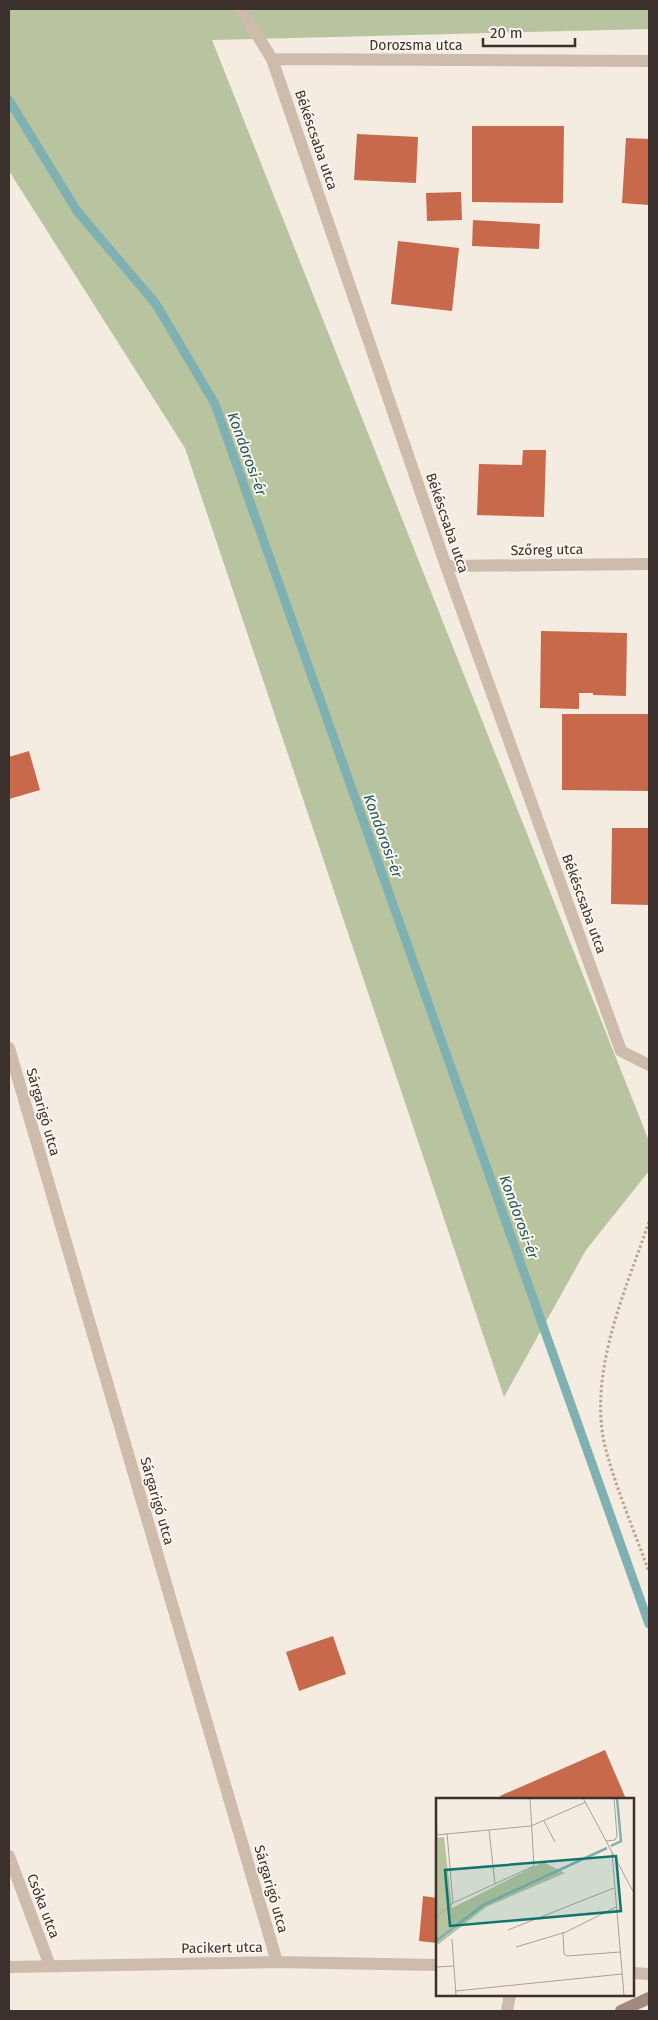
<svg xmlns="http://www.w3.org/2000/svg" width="658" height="2020" viewBox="0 0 658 2020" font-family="'Fira Sans',sans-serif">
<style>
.green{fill:#b8c4a0}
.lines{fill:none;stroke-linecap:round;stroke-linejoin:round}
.stream{stroke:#7fb0b2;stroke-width:9}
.building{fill:#c8694b}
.path{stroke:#b9a596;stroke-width:3;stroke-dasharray:2.5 2.5;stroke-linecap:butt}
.street{stroke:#cdbbac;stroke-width:12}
.secondary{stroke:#a18a7d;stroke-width:12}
.labels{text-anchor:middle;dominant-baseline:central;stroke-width:4;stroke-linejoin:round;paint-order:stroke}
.street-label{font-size:14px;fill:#3b302b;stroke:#fbf5ee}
.water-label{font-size:15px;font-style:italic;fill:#1f5a5e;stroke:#fbf5ee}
.inset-river{fill:none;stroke:#7fb0b2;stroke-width:2.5}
.inset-road{fill:none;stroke:#aaa098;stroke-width:1}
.view{fill:#0f766e;fill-opacity:0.15;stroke:#0f766e;stroke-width:2.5}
.inset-edge{fill:none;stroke:#3b302b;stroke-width:2.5}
</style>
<rect width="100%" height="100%" fill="#f4ebe1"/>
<path class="green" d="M9,9H649V29L212,40L649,1141V1171L586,1250L504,1397L185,448L9,171Z"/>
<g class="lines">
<path class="stream" d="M9,100L77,211L156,304L215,404L649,1624"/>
</g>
<path class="building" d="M472,126H564L563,203L472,202Z
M357,134L418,137L416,183L354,180Z
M626,138L649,139V205L622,203Z
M461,192L462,220L427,221L426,193Z
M473,220L540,224L539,249L472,246Z
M398,241L459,248L452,311L391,304Z
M523,450H546L544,517L477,515L479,464L522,465Z
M541,631L627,633L626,696L593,695V693H579V709L540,708Z
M562,714H649V791L562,790Z
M29,751L40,790L9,799V757Z
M612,828H649V905L611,904Z
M333,1636L346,1674L299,1691L286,1652Z
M605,1750L626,1799H501L500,1796Z
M423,1896L437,1898V1943L419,1941Z"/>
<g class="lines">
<path class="path" d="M649,1222C625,1292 585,1378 607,1454C618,1493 635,1533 649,1572"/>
<path class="street" d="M241,9L272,59L446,566L621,1051L649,1065
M272,59L649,61
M446,566L649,564
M9,1048L277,1962
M9,1856L50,1966
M9,1967L277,1962L437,1965
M632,1973L649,1974
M507,2011L510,1994"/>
<path class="secondary" d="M621,2011L649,1998"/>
</g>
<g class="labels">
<g class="street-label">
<text x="416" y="45">Dorozsma utca</text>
<text transform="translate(316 140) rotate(71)">Békéscsaba utca</text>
<text transform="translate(447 523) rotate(71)">Békéscsaba utca</text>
<text transform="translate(547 550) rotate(-1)">Szőreg utca</text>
<text transform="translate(584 904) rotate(70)">Békéscsaba utca</text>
<text transform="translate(43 1112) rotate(74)">Sárgarigó utca</text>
<text transform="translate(157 1501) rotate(74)">Sárgarigó utca</text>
<text transform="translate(271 1889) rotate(74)">Sárgarigó utca</text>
<text transform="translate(43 1906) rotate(69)">Csóka utca</text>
<text transform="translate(222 1948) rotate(-1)">Pacikert utca</text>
</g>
<g class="water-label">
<text transform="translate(247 454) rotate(70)">Kondorosi-ér</text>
<text transform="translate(383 836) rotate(70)">Kondorosi-ér</text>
<text transform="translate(519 1217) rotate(70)">Kondorosi-ér</text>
</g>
</g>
<g transform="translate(436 1798)">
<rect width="198" height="198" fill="#f4ebe1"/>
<path d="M8,39L16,110L107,64L129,75L50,109L3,146L0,145V40Z" fill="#b8c4a0"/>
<path class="inset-river" d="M175,48L185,43L181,0M0,143L47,107L171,50"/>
<path class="inset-road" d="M147,0L198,95M0,18L1,36M108,23L119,44M53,32L59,86M11,35L17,105M0,37L95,28L150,4M170,43L179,42L181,38L178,0M176,55L188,197M0,119L17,105L98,68L94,0M72,132L178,90M127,134L128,156L131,158L184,154M16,141L20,197M80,149L130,134L180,109M0,169L18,168M20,193L186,176"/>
<path class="view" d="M180,58L185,113L14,128L9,72Z"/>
<rect width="198" height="198" class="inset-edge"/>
</g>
<rect width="658" height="2020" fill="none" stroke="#3b302b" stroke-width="20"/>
<path d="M483 38v8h92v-8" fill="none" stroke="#3b302b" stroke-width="2.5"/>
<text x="490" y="38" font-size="15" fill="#3b302b" stroke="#fbf5ee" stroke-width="4" paint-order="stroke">20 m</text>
</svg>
